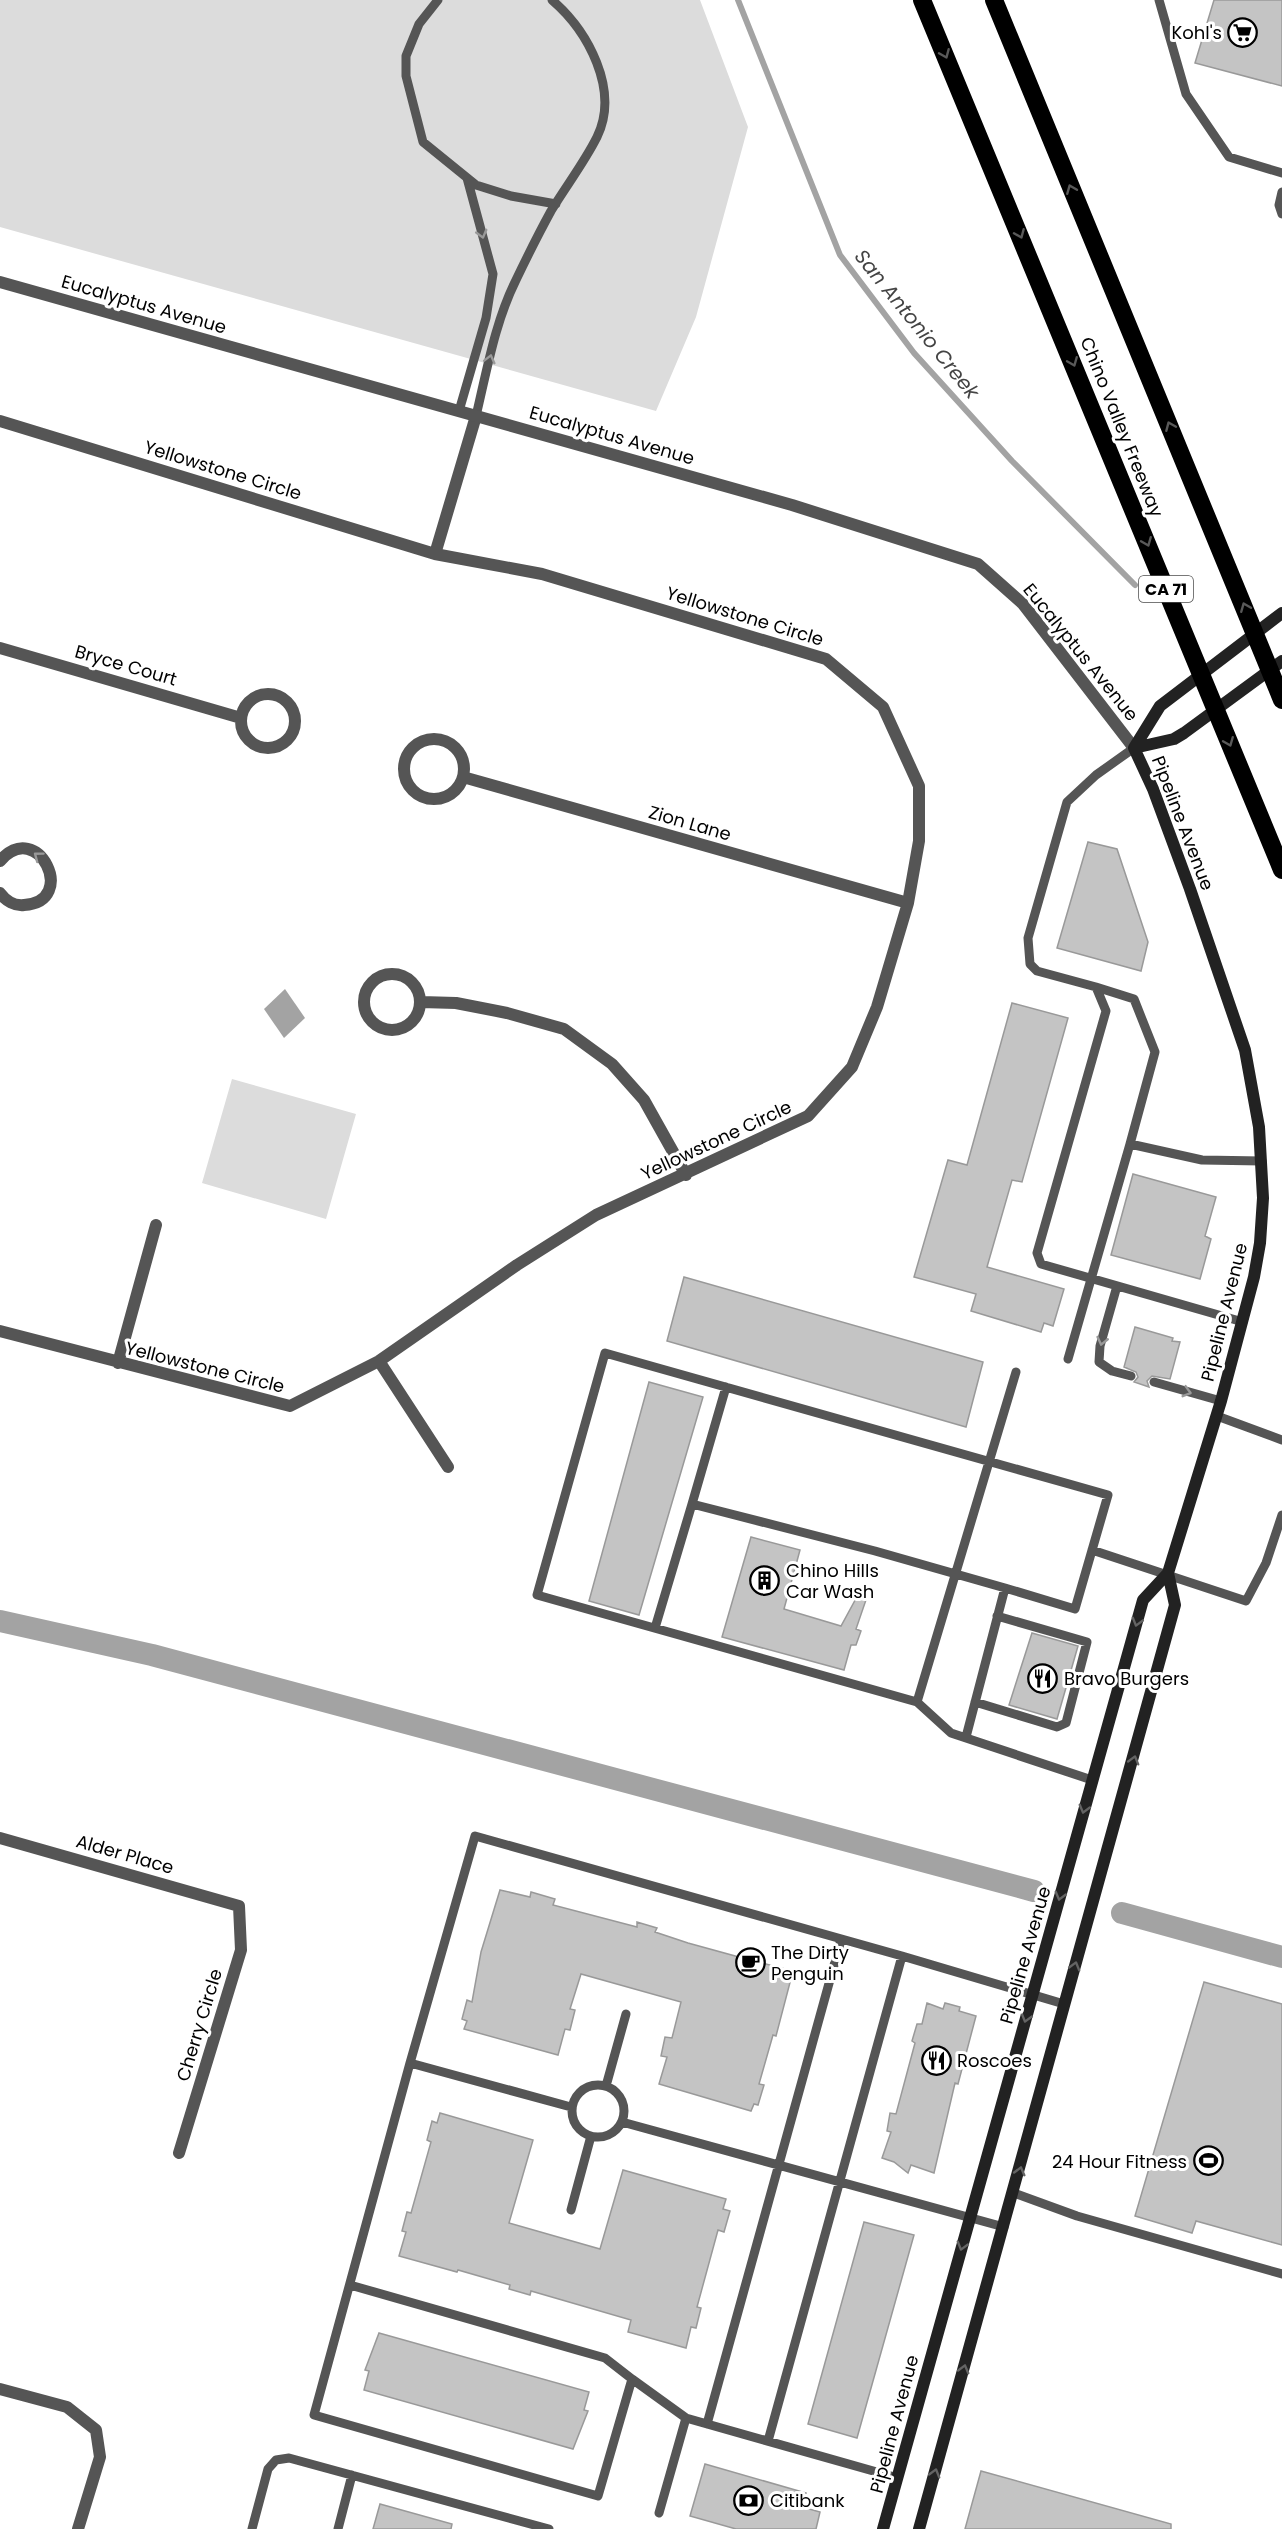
<svg xmlns="http://www.w3.org/2000/svg" width="1282" height="2529" viewBox="0 0 1282 2529" font-family="Poppins,sans-serif">
<style>
.green{fill:#dcdcdc}
.water{fill:#a3a3a3}
.lines{fill:none;stroke-linecap:round;stroke-linejoin:round}
.stream{stroke:#a3a3a3;stroke-width:6}
.canal{stroke:#a3a3a3;stroke-width:22}
.building{fill:#c4c4c4;stroke:#999;stroke-width:1.5}
.service{stroke:#555;stroke-width:9}
.minor{stroke:#555;stroke-width:12}
.tertiary{stroke:#555;stroke-width:12}
.secondary{stroke:#222;stroke-width:12}
.motorway{stroke:#000;stroke-width:18}
.oneway{stroke:#595959}
.oneway2{stroke:#999}
.oneway3{stroke:#646464}
.labels{text-anchor:middle;dominant-baseline:central;stroke-width:6;stroke-linejoin:round;paint-order:stroke}
.shield{fill:#fff;stroke:#4c4c4c;stroke-width:1.5}
.shield-label{font-size:16px;font-weight:bold;fill:#000}
.poi-label{font-size:18px;fill:#000;stroke:#fff;text-anchor:start}
.street-label{font-size:18px;fill:#000;stroke:#fff}
.water-label{font-size:20px;font-style:italic;fill:#444;stroke:#fff}
</style>
<rect width="100%" height="100%" fill="#fff"/>
<path class="green" d="M0,0H700L748,127L696,317L656,411L0,227Z
M232,1079L356,1114L326,1219L202,1183Z"/>
<path class="water" d="M285,989L305,1018L284,1038L264,1009Z"/>
<g class="lines">
<path class="stream" d="M738,0L840,255L914,353L1012,461L1135,585"/>
<path class="canal" d="M0,1621L152,1655L1034,1891
M1122,1913L1282,1957"/>
</g>
<path class="building" d="M1214,0H1282V86L1195,63Z
M1088,842L1117,849L1148,942L1141,971L1057,948Z
M1012,1003L1068,1018L1022,1182L1012,1180L987,1267L1064,1289L1053,1326L1044,1323L1041,1332L971,1311L976,1294L914,1277L948,1160L967,1165Z
M1133,1174L1216,1197L1205,1236L1211,1239L1200,1279L1111,1255Z
M684,1277L983,1362L966,1427L667,1341Z
M1135,1327L1173,1338L1172,1341L1180,1342L1170,1379L1152,1376L1147,1381L1149,1387L1134,1382L1138,1377L1136,1372L1124,1367Z
M649,1382L703,1397L639,1615L589,1601Z
M751,1537L800,1550L784,1609L841,1626L859,1593L867,1597L856,1629L861,1631L856,1645H851L844,1670L722,1637Z
M1032,1633L1078,1646L1057,1719L1009,1705Z
M500,1890L530,1897L531,1892L555,1899L553,1905L637,1927V1922L657,1928L655,1932L688,1943L739,1957L741,1952L764,1958L762,1963L793,1971L776,2036L773,2035L759,2084L764,2085L758,2105L754,2104L751,2111L659,2084L667,2057L661,2056L665,2037L672,2038L681,2002L581,1974L570,2009L575,2010L570,2030L565,2029L558,2055L464,2029L467,2021L462,2019L467,2000L472,2002L481,1952Z
M1204,1982L1282,2004V2245L1196,2221L1192,2233L1135,2216Z
M927,2003L943,2009L945,2003L960,2007L959,2011L976,2016L958,2084L955,2083L934,2173L911,2165L908,2173L894,2162L882,2158L891,2132L887,2131L890,2113L896,2114L915,2043L912,2041L917,2024H922Z
M440,2113L533,2140L509,2223L600,2249L623,2170L726,2199L723,2209L730,2211L724,2232L718,2230L697,2307L701,2308L696,2328L691,2327L686,2348L628,2332L631,2320L531,2291L530,2295L509,2289L510,2285L458,2270L457,2272L399,2256L406,2232L402,2231L407,2212L411,2213L431,2142L427,2140L432,2121L437,2123Z
M864,2222L914,2235L857,2438L808,2424Z
M379,2333L589,2392L584,2410L588,2411L573,2449L364,2390L369,2371L365,2370Z
M705,2464L806,2493L802,2507L820,2512L816,2529H736L690,2516Z
M981,2471L1171,2524V2529H965Z
M380,2504L452,2524L451,2529H373Z"/>
<g class="lines">
<path class="service" d="M438,0L419,24L406,56V76L423,142L476,185L511,196L556,204
M1159,0L1186,94L1229,157L1282,173
M1282,192L1279,205L1282,214
M459,411L486,318L493,274L467,178
M476,416C487,370 495,322 516,280C527,257 539,233 551,211C566,186 584,163 597,137C620,90 588,31 552,0
M1134,748L1096,775L1067,802L1028,938L1030,964L1037,971L1096,987L1106,1011L1037,1253L1041,1264L1243,1322
M1096,987L1134,999L1155,1052L1130,1144
M1117,1286L1100,1346L1099,1362L1112,1371L1131,1376
M1068,1359L1130,1144L1202,1160L1262,1161
M1154,1382L1221,1401
M726,1387L692,1504L875,1551L1005,1588
M1217,1416L1282,1440
M1092,1550L1246,1601L1266,1563L1282,1515
M655,1628L692,1504
M917,1702L1016,1372
M975,1702L1057,1727L1066,1723L1087,1642L997,1616
M966,1737L1005,1588L1075,1609L1108,1495L605,1353L537,1595L917,1702L951,1733L1092,1780
M410,2063L475,1836L902,1956
M572 2111a26 26 0 1 1 52 0a26 26 0 1 1-52 0Z
M606,2086L626,2014
M571,2107L410,2063L314,2415L598,2496L632,2379L686,2418L898,2478
M622,2122L1004,2227
M1014,2193L1077,2216L1282,2274
M571,2210L591,2136
M350,2285L605,2358L632,2379
M707,2424L841,1940
M768,2441L902,1956L1064,2004
M659,2513L686,2418
M252,2529L268,2469L276,2460L289,2458L549,2529
M338,2529L352,2475"/>
<path class="minor" d="M0,421L435,554L542,574L826,659L883,707L919,786V841L908,903L877,1007L852,1067L808,1116L596,1215L517,1265L379,1361L290,1406L0,1331
M435,554L476,416
M0,648L241,718
M241 721a27 27 0 1 1 54 0a27 27 0 1 1-54 0Z
M404 769a30 30 0 1 1 60 0a30 30 0 1 1-60 0Z
M463,777L908,903
M0,861C38,817 79,902 24,905C15,906 6,901 0,893
M364 1002a28 28 0 1 1 56 0a28 28 0 1 1-56 0Z
M421,1002L456,1003L507,1013L564,1029L612,1064L644,1100L686,1175
M379,1361L448,1467
M118,1363L156,1225
M0,1838L239,1906L241,1950L179,2153
M0,2389L67,2407L96,2430L100,2457L78,2529"/>
<path class="tertiary" d="M0,282L792,505L978,564L1023,604L1134,748"/>
<path class="secondary" d="M1134,748L1160,706L1282,613
M1134,748L1174,739L1184,733L1282,661
M883,2529L1143,1600L1168,1573L1221,1401L1254,1277L1260,1243L1263,1198L1259,1127L1245,1050L1190,889L1153,789L1134,748
M919,2529L1175,1605L1168,1573"/>
<path class="motorway" d="M922,0L1282,870
M994,0L1282,700"/>
</g>
<defs><path id="oneway-chevron" d="M-2-3.5L2.5 0L-2 3.5" fill="none" stroke-width="1.6" stroke-linecap="round" stroke-linejoin="round" transform="scale(1.5)"/></defs>
<g class="oneway">
<use href="#oneway-chevron" transform="translate(945 54) rotate(67)"/>
<use href="#oneway-chevron" transform="translate(1071 189) rotate(-112)"/>
<use href="#oneway-chevron" transform="translate(1020 234) rotate(67)"/>
<use href="#oneway-chevron" transform="translate(1073 362) rotate(68)"/>
<use href="#oneway-chevron" transform="translate(1170 426) rotate(-113)"/>
<use href="#oneway-chevron" transform="translate(1147 542) rotate(68)"/>
<use href="#oneway-chevron" transform="translate(1245 607) rotate(-112)"/>
<use href="#oneway-chevron" transform="translate(1229 742) rotate(68)"/>
</g>
<g class="oneway2">
<use href="#oneway-chevron" transform="translate(482 234) rotate(75)"/>
<use href="#oneway-chevron" transform="translate(490 359) rotate(-76)"/>
<use href="#oneway-chevron" transform="translate(38 856) rotate(-143)"/>
<use href="#oneway-chevron" transform="translate(1102 1341) rotate(103)"/>
<use href="#oneway-chevron" transform="translate(1187 1392) rotate(16)"/>
</g>
<g class="oneway3">
<use href="#oneway-chevron" transform="translate(1137 1622) rotate(106)"/>
<use href="#oneway-chevron" transform="translate(1134 1760) rotate(-74)"/>
<use href="#oneway-chevron" transform="translate(1084 1809) rotate(105)"/>
<use href="#oneway-chevron" transform="translate(1060 1896) rotate(105)"/>
<use href="#oneway-chevron" transform="translate(1075 1966) rotate(-74)"/>
<use href="#oneway-chevron" transform="translate(1026 2018) rotate(106)"/>
<use href="#oneway-chevron" transform="translate(1020 2171) rotate(-75)"/>
<use href="#oneway-chevron" transform="translate(962 2246) rotate(106)"/>
<use href="#oneway-chevron" transform="translate(964 2369) rotate(-75)"/>
<use href="#oneway-chevron" transform="translate(935 2473) rotate(-74)"/>
</g>
<defs>
<symbol id="supermarket-ring" viewBox="-11 -11 22 22"><circle r="9.5" fill="#fff" stroke="#000" stroke-width="1.5"/><path d="M-6-5.5h2.5l.6 2H6L4.5 2H-2.5L-4.4-4H-6ZM-1.5 3.2a1.3 1.3 0 1 0 .1 0ZM3 3.2a1.3 1.3 0 1 0 .1 0Z" fill="#000"/></symbol>
<symbol id="building-ring" viewBox="-11 -11 22 22"><circle r="9.5" fill="#fff" stroke="#000" stroke-width="1.5"/><path d="M-4-6H4V6H1V3H-1V6H-4ZM-2.5-4.3h1.7v1.8h-1.7ZM.8-4.3h1.7v1.8H.8ZM-2.5-1h1.7V.8h-1.7ZM.8-1h1.7V.8H.8Z" fill="#000"/></symbol>
<symbol id="restaurant-ring" viewBox="-11 -11 22 22"><circle r="9.5" fill="#fff" stroke="#000" stroke-width="1.5"/><path d="M-5-6h1v4h1v-4h1v4h1v-4h1v5L-1.5 .5V6h-2V.5L-5-1ZM5-6V6H3V1.5H1.5Q1.5-4 5-6Z" fill="#000"/></symbol>
<symbol id="cafe-ring" viewBox="-11 -11 22 22"><circle r="9.5" fill="#fff" stroke="#000" stroke-width="1.5"/><path d="M-5.5-4.5H6V0H3Q3 3.5 0 3.5H-2.5Q-5.5 3.5-5.5 0ZM3-3.2v2h1.7v-2ZM-6 4.5H4V6H-6Z" fill="#000"/></symbol>
<symbol id="stadium-ring" viewBox="-11 -11 22 22"><circle r="9.5" fill="#fff" stroke="#000" stroke-width="1.5"/><path d="M0-5a6.5 5 0 1 0 0 10a6.5 5 0 1 0 0-10ZM-3.5-1.8h7v3.6h-7Z" fill="#000"/></symbol>
<symbol id="bank-ring" viewBox="-11 -11 22 22"><circle r="9.5" fill="#fff" stroke="#000" stroke-width="1.5"/><path d="M-6-4H6V4H-6ZM0-2.3a2.3 2.3 0 1 0 0 4.6a2.3 2.3 0 1 0 0-4.6Z" fill="#000"/></symbol>
</defs>
<g fill-rule="evenodd">
<use href="#supermarket-ring" x="1226" y="16" width="33" height="33"/>
<use href="#building-ring" x="748" y="1564" width="33" height="33"/>
<use href="#restaurant-ring" x="1026" y="1662" width="33" height="33"/>
<use href="#cafe-ring" x="734" y="1946" width="33" height="33"/>
<use href="#restaurant-ring" x="920" y="2044" width="33" height="33"/>
<use href="#stadium-ring" x="1192" y="2144" width="33" height="33"/>
<use href="#bank-ring" x="732" y="2484" width="33" height="33"/>
</g>
<g class="labels">
<rect class="shield" x="1139" y="576" width="54" height="26" rx="4.5"/>
<g class="shield-label">
<text x="1166" y="589">CA 71</text>
</g>
<g class="poi-label">
<text x="1222" y="32" text-anchor="end">Kohl's</text>
<text x="786" y="1570">Chino Hills<tspan x="786" dy="21">Car Wash</tspan></text>
<text x="1064" y="1678">Bravo Burgers</text>
<text x="771" y="1952">The Dirty<tspan x="771" dy="21">Penguin</tspan></text>
<text x="957" y="2060">Roscoes</text>
<text x="1187" y="2161" text-anchor="end">24 Hour Fitness</text>
<text x="770" y="2500">Citibank</text>
</g>
<g class="street-label">
<text transform="translate(144 304) rotate(16)">Eucalyptus Avenue</text>
<text transform="translate(1122 427) rotate(68)">Chino Valley Freeway</text>
<text transform="translate(612 435) rotate(16)">Eucalyptus Avenue</text>
<text transform="translate(223 470) rotate(17)">Yellowstone Circle</text>
<text transform="translate(745 616) rotate(17)">Yellowstone Circle</text>
<text transform="translate(1081 652) rotate(51)">Eucalyptus Avenue</text>
<text transform="translate(126 665) rotate(16)">Bryce Court</text>
<text transform="translate(690 823) rotate(16)">Zion Lane</text>
<text transform="translate(1183 823) rotate(69)">Pipeline Avenue</text>
<text transform="translate(716 1140) rotate(-25)">Yellowstone Circle</text>
<text transform="translate(1224 1312) rotate(-76)">Pipeline Avenue</text>
<text transform="translate(205 1367) rotate(14)">Yellowstone Circle</text>
<text transform="translate(125 1854) rotate(16)">Alder Place</text>
<text transform="translate(1025 1955) rotate(-74)">Pipeline Avenue</text>
<text transform="translate(199 2025) rotate(-73)">Cherry Circle</text>
<text transform="translate(894 2424) rotate(-75)">Pipeline Avenue</text>
</g>
<g class="water-label">
<text transform="translate(917 324) rotate(51)">San Antonio Creek</text>
</g>
</g>
</svg>
